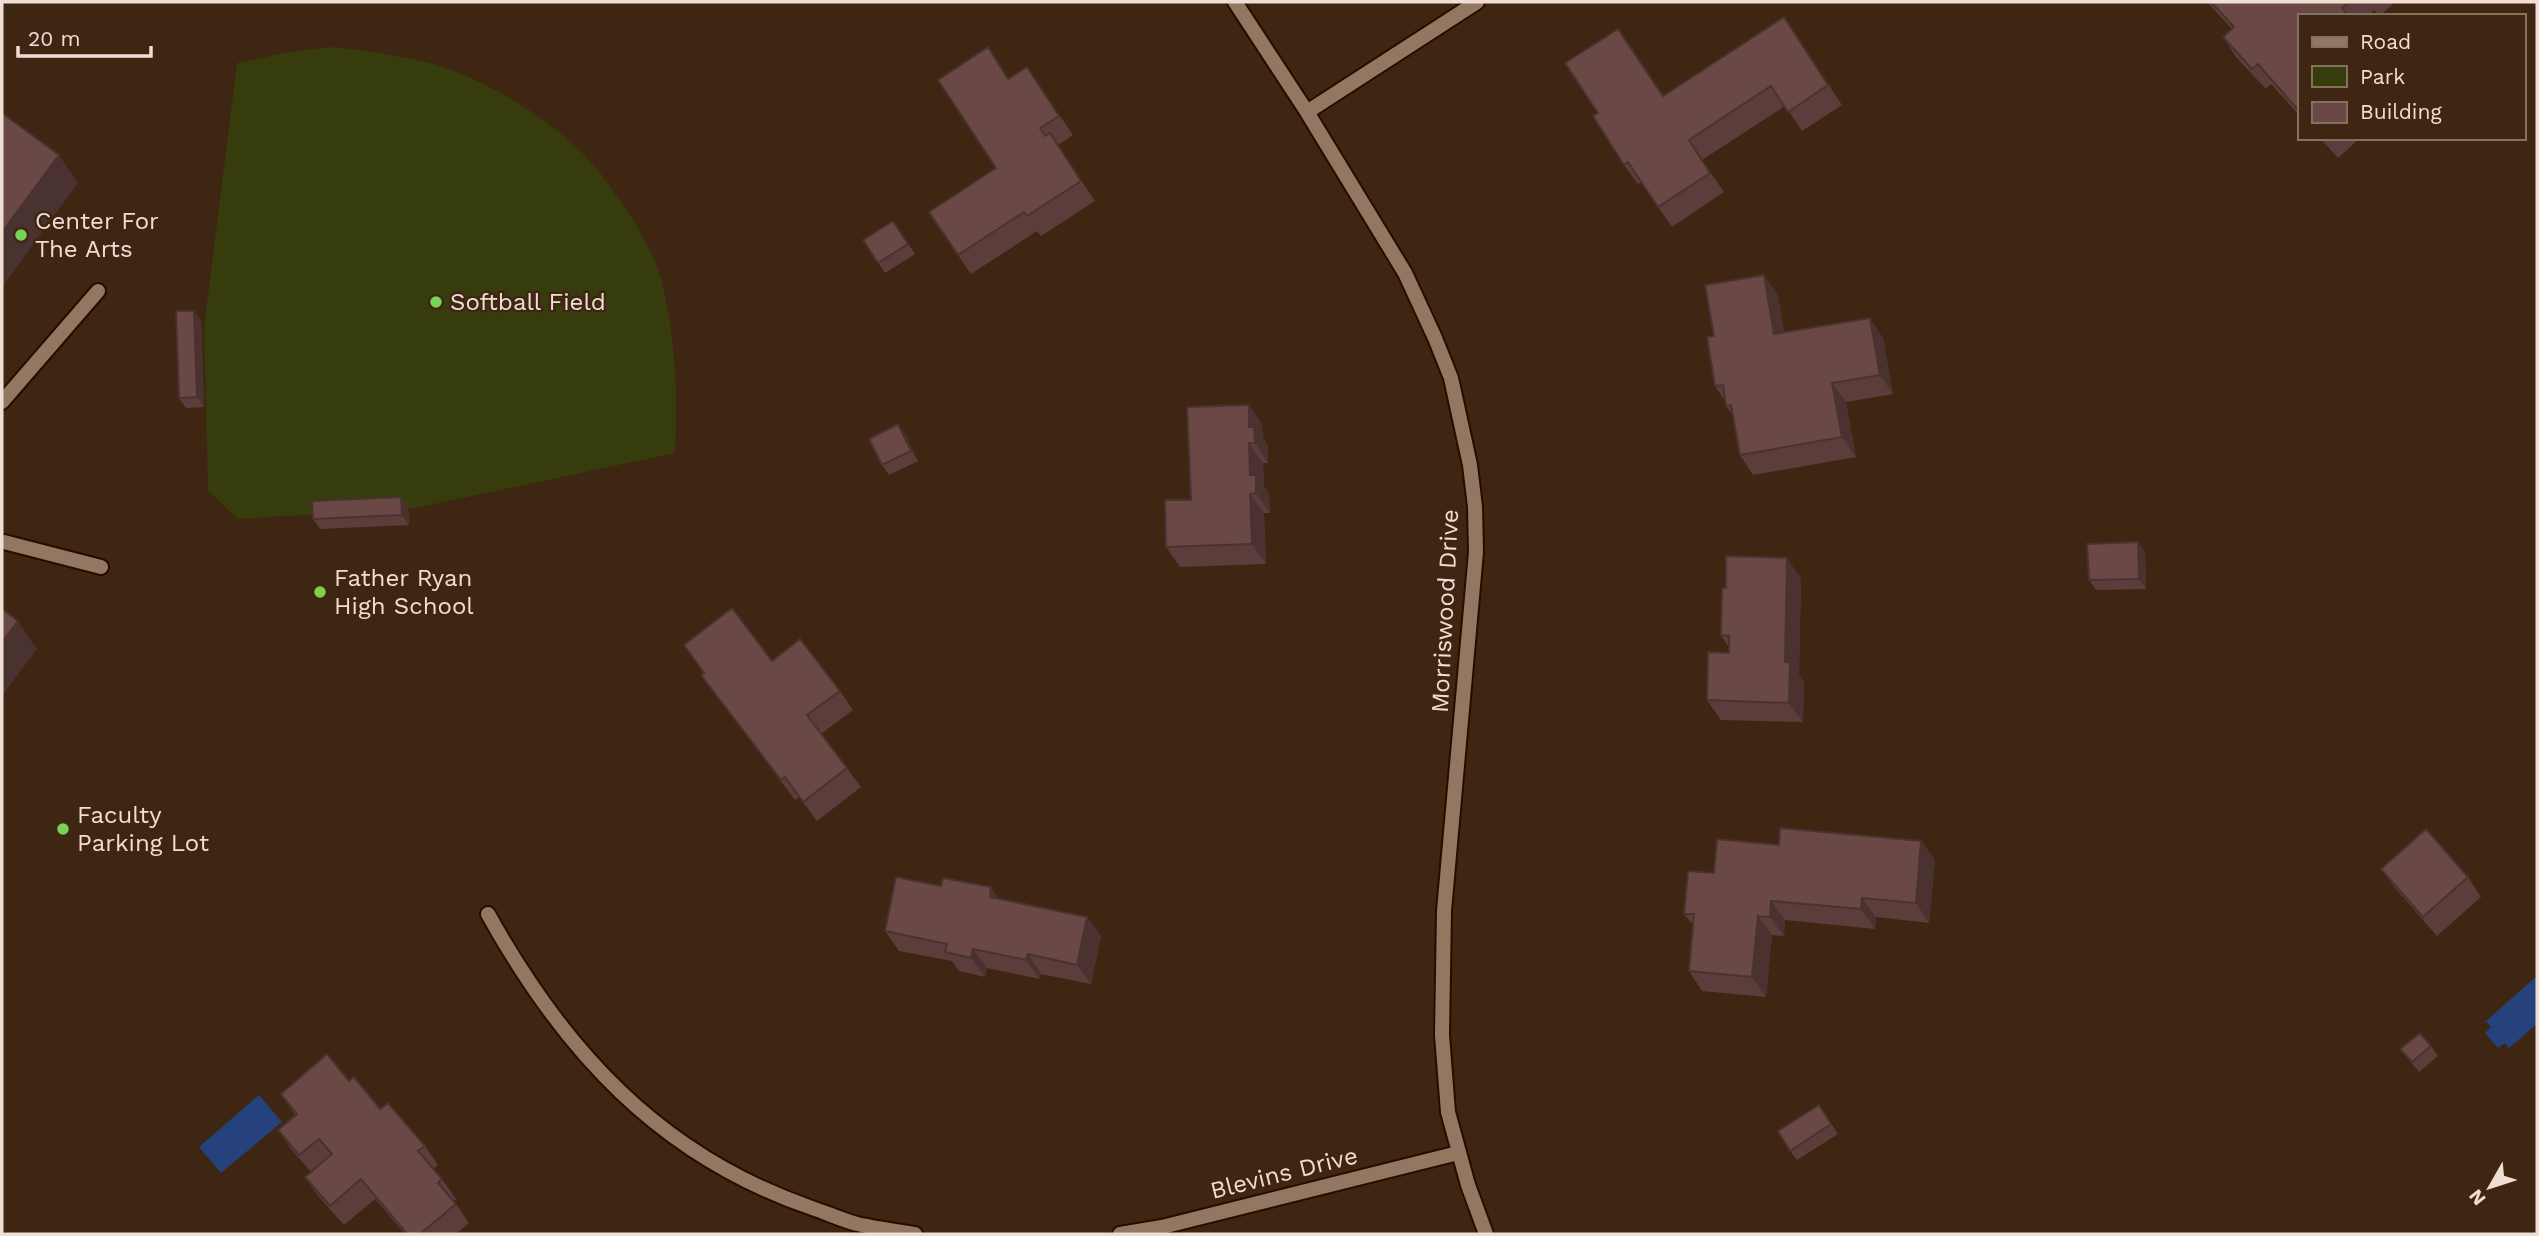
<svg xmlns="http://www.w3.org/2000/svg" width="2539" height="1236" viewBox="0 0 2539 1236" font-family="'Work Sans',sans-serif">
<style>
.green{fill:#363c0b}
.water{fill:#25427d}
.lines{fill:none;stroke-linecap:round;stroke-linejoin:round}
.lane-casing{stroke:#240e00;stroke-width:18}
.street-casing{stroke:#240e00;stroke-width:18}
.lane{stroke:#947761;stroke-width:14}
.street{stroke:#947761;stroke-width:14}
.wall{fill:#5b3e3b}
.shaded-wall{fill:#4a3230}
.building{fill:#6a4845;stroke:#4a3230;stroke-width:2}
.poi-dot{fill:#78d158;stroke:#3e2612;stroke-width:2.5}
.labels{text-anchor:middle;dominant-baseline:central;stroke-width:5;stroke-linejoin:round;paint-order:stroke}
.poi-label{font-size:24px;fill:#efded3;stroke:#3e2612;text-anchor:start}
.street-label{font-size:24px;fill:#efded3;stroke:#3e2612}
</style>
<rect width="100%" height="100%" fill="#3e2612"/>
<path class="green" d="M334,47C368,51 401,56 433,64C484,78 556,122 590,161C599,170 606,181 613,191C630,213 654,251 661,279C676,336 678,395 675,453L416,508L238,519L208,491L204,327L237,63L289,52Z"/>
<path class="water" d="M2537,976V1024L2509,1048L2505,1043L2498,1048L2485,1033L2491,1027L2486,1021Z
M259,1095L282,1122L221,1173L199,1147Z"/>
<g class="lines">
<defs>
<path id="lane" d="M2,402L98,291
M4,542L101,567"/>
<path id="street" d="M1235,2L1307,112L1405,273L1435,338L1451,378L1470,465L1475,507L1476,552L1444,911L1442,1035L1448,1112L1468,1185L1486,1234
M1307,112L1477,2
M488,914C564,1051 660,1156 812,1208C827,1213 842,1220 857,1224C876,1228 896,1231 915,1234
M1120,1234L1162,1227L1458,1153"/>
</defs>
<use href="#lane" class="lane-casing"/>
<use href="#street" class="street-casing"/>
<use href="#lane" class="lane"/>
<use href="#street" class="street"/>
</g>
<path class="wall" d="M2207,2H2395L2380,16L2374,10L2368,16H2299V115L2271,84L2266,89L2236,57L2223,37L2232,29Z
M1797,37L1842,105L1802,131L1785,106L1702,160L1724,192L1672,227L1641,182L1638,184L1624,165L1598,113L1632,48L1663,96Z
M1027,67L1073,135L1058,145L1095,201L1041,236L1037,231L971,274L958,255L996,168L1009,78Z
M2320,138H2360L2338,158Z
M893,221L915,254L885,273L863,240Z
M1778,295L1784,333L1883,338L1893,394L1846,402L1856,457L1753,475L1740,455L1733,415L1726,406L1725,401L1715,386L1714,336Z
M194,311L201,321L204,407L186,408L179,398Z
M1262,424L1263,438L1268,446V463H1263L1264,486L1269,494L1270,513H1264L1266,564L1180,567L1166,547Z
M905,434L918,461L889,475L882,465Z
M401,497L408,507L409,525L320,529L313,519Z
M2138,542L2145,552L2146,589L2096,590L2089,580Z
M1801,578L1799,674L1804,682L1803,722L1721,720L1707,700L1729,653V648L1721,635L1726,588Z
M684,645L772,661L840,691L853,710L821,734L861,787L817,821L799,797L795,800L715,694L701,675L704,673Z
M1921,841L1935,860L1929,923L1876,917L1875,929L1785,920L1784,936L1772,935L1766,997L1702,991L1689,971L1693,925L1684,914L1714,873L1779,845Z
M2381,869L2468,877L2481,897L2437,936L2395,888Z
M999,899L1087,917L1101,936L1091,984L1041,974L1040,979L987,968L985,977L959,971L952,961L899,951L885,931Z
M2431,1046L2438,1056L2419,1072L2400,1049Z
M349,1081L425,1146L438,1165L433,1169L442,1179L456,1199L454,1201L469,1223L456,1234H405L375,1199L344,1225L319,1197L305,1177L311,1172L291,1149L278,1130L295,1115L281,1094Z
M1819,1105L1838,1134L1797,1160L1790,1151Z"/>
<path class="shaded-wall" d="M59,155L78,183L2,287V232Z
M1764,275L1778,295L1788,354L1774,334Z
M194,311L201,321L204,407L197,397Z
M1870,318L1883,338L1893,394L1880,375Z
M1832,383L1846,402L1856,457L1842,437Z
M1249,405L1262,424L1263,438L1268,446V463L1255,443L1249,427Z
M898,424L905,434L918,461L911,451Z
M1249,443L1263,463L1264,486L1269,494L1270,513L1256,493L1250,475Z
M1250,494L1264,513L1266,564L1252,544Z
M401,497L408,507L409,525L402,515Z
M2138,542L2145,552L2146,589L2139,579Z
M1787,558L1801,578L1799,674L1804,682L1803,722L1789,703L1785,662Z
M18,621L37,649L2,696V642Z
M1921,841L1935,860L1929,923L1916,903Z
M991,887L1005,907L990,897Z
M1862,898L1876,917L1875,929L1861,909Z
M1771,901L1785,920L1784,936L1770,917Z
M1758,916L1772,935L1766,997L1752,977Z
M1087,917L1101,936L1091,984L1077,965Z
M973,949L987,968L985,977L971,958Z
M1028,954L1041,974L1040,979L1026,960Z"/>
<path class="building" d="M2211,2H2349L2342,8L2348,16H2299V111L2258,64L2252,69L2223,37L2234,27Z
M1784,17L1828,85L1788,112L1771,86L1689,140L1710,173L1658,207L1628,162L1624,165L1593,116L1598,113L1565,63L1618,29L1663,96Z
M988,47L1008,79L1027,67L1059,116L1040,128L1045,136L1050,133L1081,181L1027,216L1024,212L958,255L929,212L996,168L938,80Z
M2,113L59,155L2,232Z
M893,221L908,244L878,263L863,240Z
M1764,275L1774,334L1870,318L1880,375L1832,383L1842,437L1740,455L1731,405L1726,406L1723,385L1715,386L1707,337L1714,336L1705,285Z
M176,311H194L197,397L179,398Z
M1249,405V427H1254L1255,443H1249L1250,475H1256V493L1250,494L1252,544L1166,547L1165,500H1191L1187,407Z
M898,424L911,451L882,465L869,439Z
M401,497L402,515L313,519L312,501Z
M2138,542L2139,579L2089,580L2087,544Z
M1726,556L1787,558L1785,662H1790L1789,703L1707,700L1708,652L1729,653V636L1721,635L1722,588H1726Z
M732,608L772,661L800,639L840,691L807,715L847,768L803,802L785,777L781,780L701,675L704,673L684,645Z
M2,609L18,621L2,642Z
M1780,828L1921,841L1916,903L1862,898L1861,909L1771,901L1770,917L1758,916L1752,977L1689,971L1694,914H1684L1688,871L1714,873L1717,839L1779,845Z
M2426,829L2468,877L2423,917L2381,869Z
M896,877L941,886L943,878L991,887L990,897L1087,917L1077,965L1028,954L1026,960L973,949L971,958L945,952L947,944L885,931Z
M2420,1033L2431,1046L2412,1062L2400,1049Z
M327,1054L349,1081L354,1077L380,1109L388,1103L425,1146L418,1151L442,1179L438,1183L456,1204L420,1234H407L361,1179L330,1206L305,1177L332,1154L319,1139L299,1155L278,1130L297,1114L281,1094Z
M1819,1105L1831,1124L1790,1151L1778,1131Z"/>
<g class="poi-dot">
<circle cx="21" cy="235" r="7"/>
<circle cx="436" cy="302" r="7"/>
<circle cx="320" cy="592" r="7"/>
<circle cx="63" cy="829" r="7"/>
</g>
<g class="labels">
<g class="poi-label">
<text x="35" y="221">Center For<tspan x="35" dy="28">The Arts</tspan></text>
<text x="450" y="302">Softball Field</text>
<text x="334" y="578">Father Ryan<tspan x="334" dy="28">High School</tspan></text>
<text x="77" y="815">Faculty<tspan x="77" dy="28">Parking Lot</tspan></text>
</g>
<g class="street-label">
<text transform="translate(1445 611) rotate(-87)">Morriswood Drive</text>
<text transform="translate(1284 1173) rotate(-14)">Blevins Drive</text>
</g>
</g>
<rect width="2539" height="1236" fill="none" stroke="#efded3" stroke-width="7"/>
<rect x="2298" y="14" width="228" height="126" fill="#3e2612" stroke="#85705f" stroke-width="2"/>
<rect x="2312" y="37" width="35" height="10" fill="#947761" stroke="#85705f" stroke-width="2"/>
<text x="2360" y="49" font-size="21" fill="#efded3">Road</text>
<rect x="2312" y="66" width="35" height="21" fill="#363c0b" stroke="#85705f" stroke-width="2"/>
<text x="2360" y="84" font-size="21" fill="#efded3">Park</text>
<rect x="2312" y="102" width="35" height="21" fill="#6a4845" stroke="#85705f" stroke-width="2"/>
<text x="2360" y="119" font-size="21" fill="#efded3">Building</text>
<g transform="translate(2490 1187) rotate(231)" stroke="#3e2612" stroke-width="5" paint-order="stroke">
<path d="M0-5L12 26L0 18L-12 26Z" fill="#efded3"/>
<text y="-10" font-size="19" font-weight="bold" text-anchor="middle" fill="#efded3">N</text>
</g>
<path d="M18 46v10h133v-10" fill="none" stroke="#efded3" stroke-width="3.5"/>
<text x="28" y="46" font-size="21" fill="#efded3" stroke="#3e2612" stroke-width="5" paint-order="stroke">20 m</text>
</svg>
